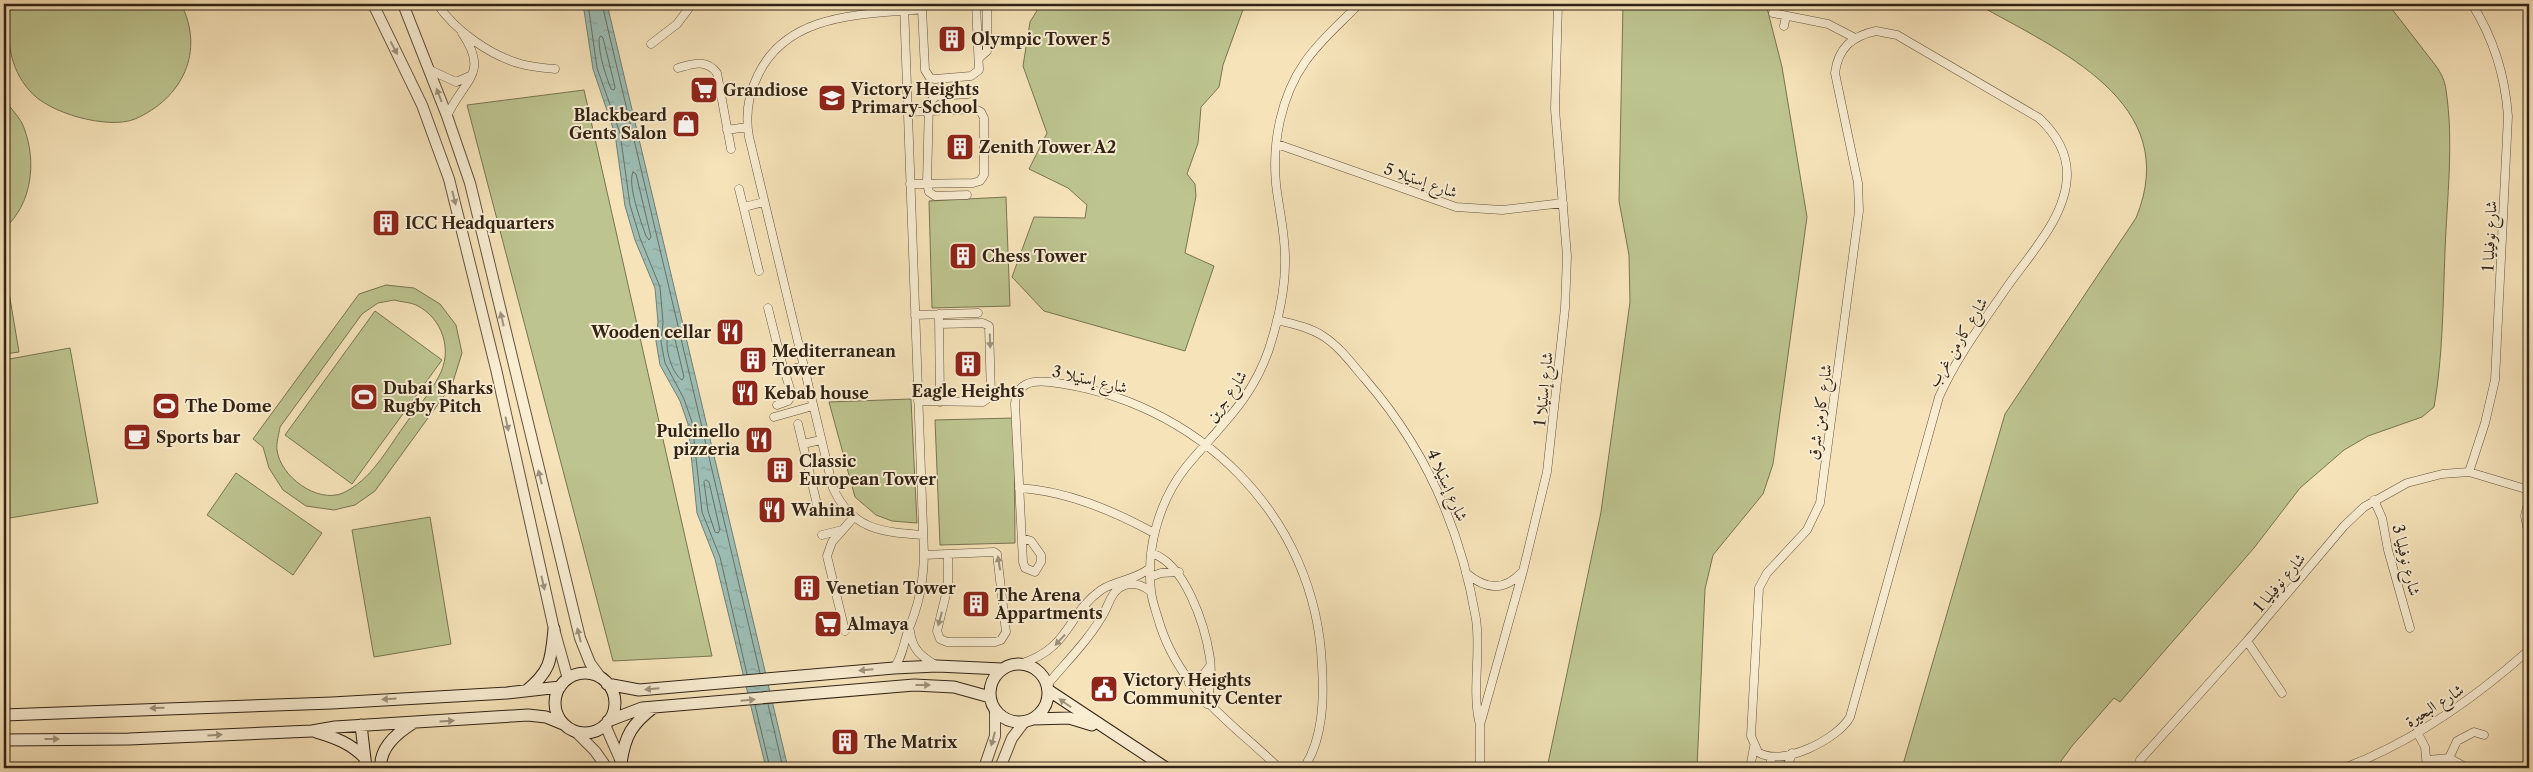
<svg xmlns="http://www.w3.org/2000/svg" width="2533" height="772" viewBox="0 0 2533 772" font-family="'Libre Caslon Text',Amiri,serif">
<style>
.grass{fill:#bdc48f;stroke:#787452;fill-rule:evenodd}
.water{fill:url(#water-ripples);stroke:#727f74}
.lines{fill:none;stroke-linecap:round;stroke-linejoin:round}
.shore{stroke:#687064;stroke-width:1}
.minor-casing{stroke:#63533e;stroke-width:9}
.tertiary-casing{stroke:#63533e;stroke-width:12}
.secondary-casing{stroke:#322315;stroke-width:13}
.minor{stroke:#f9edd2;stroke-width:8}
.tertiary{stroke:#f9edd2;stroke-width:10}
.secondary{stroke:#f9edd2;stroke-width:11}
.oneway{fill:#9f927d}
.labels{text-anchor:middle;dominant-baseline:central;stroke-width:4;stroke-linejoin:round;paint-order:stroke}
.poi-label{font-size:16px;font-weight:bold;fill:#322315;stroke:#f9edd2;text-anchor:start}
.street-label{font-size:16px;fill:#322315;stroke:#f9edd2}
</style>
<defs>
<pattern id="water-ripples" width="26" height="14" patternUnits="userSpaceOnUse" patternTransform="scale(1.25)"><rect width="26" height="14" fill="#9dbdb4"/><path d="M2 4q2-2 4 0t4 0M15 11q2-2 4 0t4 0" fill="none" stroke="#88a29a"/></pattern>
</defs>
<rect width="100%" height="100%" fill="#f6e3b9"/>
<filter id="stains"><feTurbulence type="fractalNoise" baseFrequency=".004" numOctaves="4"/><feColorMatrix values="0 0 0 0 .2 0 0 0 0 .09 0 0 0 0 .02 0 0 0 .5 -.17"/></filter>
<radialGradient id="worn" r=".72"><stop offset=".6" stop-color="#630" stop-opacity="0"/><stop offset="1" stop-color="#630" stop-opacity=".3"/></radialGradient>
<path class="grass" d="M12,4H181C205,51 183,98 135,119C108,130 47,113 29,90C20,80 13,65 11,53C8,38 4,17 12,4Z
M1041,4H1245L1223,65L1219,87L1201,107L1198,143L1187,174L1195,184L1196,196L1185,253L1214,266L1185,351L1044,311L1012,277L1034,217L1085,218L1087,205L1068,188L1029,169L1047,133L1023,66L1030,22Z
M1623,4H1766L1782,67L1807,217L1773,464L1763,494L1713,555L1705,589L1697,768H1547L1601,512L1630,302L1629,255L1619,201Z
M1977,4H2388L2436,66C2441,73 2445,81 2446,90C2454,142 2447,198 2445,251C2443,303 2443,356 2434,407L2422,417L2368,436L2344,450L2300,488L2254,548L2120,702L2114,698L2072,746L2056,768H1902L2005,414L2136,218C2184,102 2058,50 1977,4Z
M584,90L712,656L613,661L467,105Z
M4,99C10,108 21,118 24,128C37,162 32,204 4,229Z
M1006,197L1010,306L932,308L929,201Z
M4,263L19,352L4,354Z
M386,285L414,288L440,304L456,325L462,353L452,385L375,491L355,505L334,510L306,506L283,490L269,468L263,447L253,439L359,294ZM394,300C400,302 410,302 416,305C443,318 453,351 439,376C430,394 415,410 404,426C386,451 371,480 343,493C317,504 280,476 277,450C276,443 279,434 280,427L362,314L378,303Z
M375,311L442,360L352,484L285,435Z
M70,348L98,503L4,519V360Z
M911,399V400L917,523L892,521L876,515L855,497L829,402Z
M1014,418L1015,543L940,545L935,420Z
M236,473L322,533L293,575L207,515Z
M430,517L451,644L374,657L352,530Z"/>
<path class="water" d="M583,4H607L788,768H766L715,559L697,513L688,424L680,401L660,365L656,341L658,322L655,288L635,240L625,206L615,134L593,69Z"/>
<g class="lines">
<path class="shore" d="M588,4L597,68L620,133L630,205L640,238L660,287L663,322L661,342L665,363L684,399L692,422L702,512L720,557L747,674
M602,4L760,673
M601,36L603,38L615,87L614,90L611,89C605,73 599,56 599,39Z
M633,172L636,174L651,237L649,240L646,236C641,222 627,184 633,172Z
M671,330L673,331L684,377L682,380C671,373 661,340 671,330Z
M706,480L709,482L720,530L718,533L715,532L708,511L704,482Z
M768,704L783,768
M755,705L770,768"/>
<defs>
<path id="minor" d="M437,4C456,31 489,55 521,64C532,67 544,68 555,69
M925,4L922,9L925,70L930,78L935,79L971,76L979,70L976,4
M922,9C863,15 788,12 758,75C748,95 745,115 749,137L833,488C852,530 882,532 923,535
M1773,13L1828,24L1855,38
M1784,26L1786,16
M1876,31L1897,35L2039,118C2055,133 2067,151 2067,174C2067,216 2030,254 2007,287C1983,322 1956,358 1939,397L1850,717C1838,739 1781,768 1758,752L1751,736L1759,588L1767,573L1807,530L1820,503L1859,211L1858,183L1835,73C1838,48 1852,36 1876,31Z
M651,44L677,24L692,4
M979,58L987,51V10
M678,68C692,64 706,58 717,73L731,149
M430,70L456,82L470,76
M908,112L975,109L981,112L984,118V175L980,181L973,183L910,184
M447,116C464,79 490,74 462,33
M727,130L747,127
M1277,144L1456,207L1502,210L1563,203
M739,189L759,271
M967,195L935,196L929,192L927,183L929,103L936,96L968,94
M744,207L764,202
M768,308L781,360L792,395L788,401L777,405
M939,314L940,402
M915,315L978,313
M1277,320C1293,324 1309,327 1323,336C1340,347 1352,364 1365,379C1425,448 1461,529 1476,619C1481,653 1472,688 1479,721
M785,371L803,366
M918,401L983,402L991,396L989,326L983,323L939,324
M774,417L813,406
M798,424L819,513
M803,444L821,440
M2469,472L2485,423L2495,380L2508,116C2505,75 2494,39 2472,4
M1019,488C1067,491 1112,510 1154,533
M2529,499L2525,516L2529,537
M2374,500L2382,518L2388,550L2410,628
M822,535L842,530
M1022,538L1031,541L1041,555V562L1035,572L1025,568L1023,562L1015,404C1016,383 1032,380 1050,382C1197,400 1316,515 1322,666C1324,700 1323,739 1304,768
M1151,553C1185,563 1205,625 1210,658C1212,673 1210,689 1207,704
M924,555L994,552L997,554L1006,632L1001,640L995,642H947L940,639L937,631L948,586V554
M1466,573C1485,589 1504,592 1522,572
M1150,577L1161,573L1179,572
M1083,609L1093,612L1099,620
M845,631L827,556L832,542L854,517
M910,631C912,650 922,657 937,666
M2247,641L2282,693
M1020,664C1071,648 1066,615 1101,590C1116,580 1136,580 1150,568
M894,668C903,656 903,645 908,631C919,604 923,585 924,555L904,4
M1189,683L1203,675L1210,666
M1047,685C1067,661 1090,639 1105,611C1109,603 1111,594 1119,588C1130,581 1142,584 1151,592
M2417,732L2425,747L2427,768
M2449,758L2467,768
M2140,760L2247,641L2344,526L2364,507L2407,483L2442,474L2469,472L2529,490
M2428,760L2449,758L2457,741L2474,732L2484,735
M1279,768C1231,722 1182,692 1160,625C1157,614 1152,602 1151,591C1146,548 1159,501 1186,467C1219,427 1252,400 1269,349C1278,321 1285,292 1285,263C1286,236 1279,211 1276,184C1272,143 1281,96 1305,62C1320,40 1341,23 1359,4
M1480,768V725L1523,571L1547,472L1565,308L1567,256L1555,109L1558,4
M1750,768L1754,747
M1770,768L1771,758
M1787,768L1792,753
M2344,768C2413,742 2474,699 2529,650"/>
<path id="tertiary" d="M373,4L422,105L449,179L496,369L554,629L568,679
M403,4L447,116L470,183L580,638L590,663L601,678
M605,725L624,768
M576,732L595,751L607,768
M984,768L995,736V710
M1000,768L1012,738L1025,721"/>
<path id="secondary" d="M990 693a29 29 0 1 1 58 0a29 29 0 1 1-58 0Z
M555 703a30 30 0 1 1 60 0a30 30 0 1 1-60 0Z
M607,684L639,690L894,668L937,666L1002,669
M1048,690L1166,768
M526,691C551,671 551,660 554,629
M4,715L332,703L507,693L560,687
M1033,719L1069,718L1092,725
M608,721L642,708L914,685L954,687L990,697
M361,725L366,768
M316,732C336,738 350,743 365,758
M4,740L129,739L312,731L335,727L528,715L546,717L563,724
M621,763C625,735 632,724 654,707
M381,768C379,748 397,733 413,723"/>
</defs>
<use href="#minor" class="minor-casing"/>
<use href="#tertiary" class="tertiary-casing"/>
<use href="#secondary" class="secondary-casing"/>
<use href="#minor" class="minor"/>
<use href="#tertiary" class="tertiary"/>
<use href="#secondary" class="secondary"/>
</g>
<defs><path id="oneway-solid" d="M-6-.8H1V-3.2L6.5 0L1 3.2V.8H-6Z" transform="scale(1.25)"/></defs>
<g class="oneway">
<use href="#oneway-solid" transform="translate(394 48) rotate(62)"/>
<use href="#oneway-solid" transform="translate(439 95) rotate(-111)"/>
<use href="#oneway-solid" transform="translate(454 198) rotate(76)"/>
<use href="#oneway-solid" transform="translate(502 319) rotate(-103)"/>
<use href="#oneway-solid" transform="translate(990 341) rotate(88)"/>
<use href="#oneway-solid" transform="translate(507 424) rotate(78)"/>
<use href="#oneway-solid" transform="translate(540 477) rotate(-104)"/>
<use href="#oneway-solid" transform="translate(999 563) rotate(-99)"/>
<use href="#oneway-solid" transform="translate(543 583) rotate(77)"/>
<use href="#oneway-solid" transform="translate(940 619) rotate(105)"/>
<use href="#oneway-solid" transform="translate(579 635) rotate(-104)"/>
<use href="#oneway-solid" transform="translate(1060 640) rotate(133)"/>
<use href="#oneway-solid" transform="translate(866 670) rotate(175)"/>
<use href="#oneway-solid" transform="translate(923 685)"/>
<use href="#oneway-solid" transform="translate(652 689) rotate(175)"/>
<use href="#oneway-solid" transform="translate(389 699) rotate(177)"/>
<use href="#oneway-solid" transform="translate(748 700) rotate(-5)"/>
<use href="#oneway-solid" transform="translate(1065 703) rotate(-145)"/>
<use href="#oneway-solid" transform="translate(157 708) rotate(178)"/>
<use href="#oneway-solid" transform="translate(447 721) rotate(-3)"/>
<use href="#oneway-solid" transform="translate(215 735) rotate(-3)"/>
<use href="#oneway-solid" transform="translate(52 739)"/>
<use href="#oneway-solid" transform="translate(993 739) rotate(105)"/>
</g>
<defs>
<symbol id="building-square" viewBox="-11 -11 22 22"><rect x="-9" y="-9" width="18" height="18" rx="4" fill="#8f2418" stroke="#f9edd2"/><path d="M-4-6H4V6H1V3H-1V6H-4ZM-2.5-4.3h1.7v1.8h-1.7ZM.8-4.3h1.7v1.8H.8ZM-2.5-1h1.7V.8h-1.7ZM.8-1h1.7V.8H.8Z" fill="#fff"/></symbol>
<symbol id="supermarket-square" viewBox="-11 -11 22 22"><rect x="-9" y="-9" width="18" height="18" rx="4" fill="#8f2418" stroke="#f9edd2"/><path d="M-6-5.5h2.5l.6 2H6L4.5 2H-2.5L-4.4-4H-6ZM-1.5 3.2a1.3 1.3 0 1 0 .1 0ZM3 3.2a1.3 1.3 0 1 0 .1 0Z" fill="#fff"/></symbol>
<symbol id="school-square" viewBox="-11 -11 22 22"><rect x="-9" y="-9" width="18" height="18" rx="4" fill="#8f2418" stroke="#f9edd2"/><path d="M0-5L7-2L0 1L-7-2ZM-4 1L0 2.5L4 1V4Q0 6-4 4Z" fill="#fff"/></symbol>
<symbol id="shop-square" viewBox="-11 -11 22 22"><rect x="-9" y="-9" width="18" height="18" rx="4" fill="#8f2418" stroke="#f9edd2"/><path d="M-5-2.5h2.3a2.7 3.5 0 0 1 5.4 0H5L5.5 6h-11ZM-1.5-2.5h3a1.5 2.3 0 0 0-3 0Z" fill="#fff"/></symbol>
<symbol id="restaurant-square" viewBox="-11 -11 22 22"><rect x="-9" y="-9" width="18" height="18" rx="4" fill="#8f2418" stroke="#f9edd2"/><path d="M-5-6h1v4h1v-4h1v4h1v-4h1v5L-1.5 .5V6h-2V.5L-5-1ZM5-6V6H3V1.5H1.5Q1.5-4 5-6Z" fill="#fff"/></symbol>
<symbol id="stadium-square" viewBox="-11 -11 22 22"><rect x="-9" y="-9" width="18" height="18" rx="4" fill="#8f2418" stroke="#f9edd2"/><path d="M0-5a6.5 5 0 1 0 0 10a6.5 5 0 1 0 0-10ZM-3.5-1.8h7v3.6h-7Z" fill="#fff"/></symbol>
<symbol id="cafe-square" viewBox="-11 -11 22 22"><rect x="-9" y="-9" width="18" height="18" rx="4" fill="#8f2418" stroke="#f9edd2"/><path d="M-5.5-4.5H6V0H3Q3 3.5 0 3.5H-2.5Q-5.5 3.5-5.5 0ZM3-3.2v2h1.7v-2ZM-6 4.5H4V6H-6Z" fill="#fff"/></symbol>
<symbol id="civic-square" viewBox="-11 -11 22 22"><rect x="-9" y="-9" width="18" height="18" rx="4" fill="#8f2418" stroke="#f9edd2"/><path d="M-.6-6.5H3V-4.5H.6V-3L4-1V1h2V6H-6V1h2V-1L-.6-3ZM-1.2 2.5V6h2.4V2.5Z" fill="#fff"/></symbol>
</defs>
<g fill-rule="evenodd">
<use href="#building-square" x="936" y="23" width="32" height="32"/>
<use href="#supermarket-square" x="688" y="74" width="32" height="32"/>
<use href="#school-square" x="816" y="82" width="32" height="32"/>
<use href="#shop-square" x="670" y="108" width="32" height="32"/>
<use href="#building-square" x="944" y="131" width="32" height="32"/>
<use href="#building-square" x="370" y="207" width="32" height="32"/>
<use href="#building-square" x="947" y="240" width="32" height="32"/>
<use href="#restaurant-square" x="714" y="316" width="32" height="32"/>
<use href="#building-square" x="737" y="344" width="32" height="32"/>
<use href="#building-square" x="952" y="348" width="32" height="32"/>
<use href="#restaurant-square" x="729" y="377" width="32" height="32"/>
<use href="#stadium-square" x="348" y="381" width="32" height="32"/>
<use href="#stadium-square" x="150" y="390" width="32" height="32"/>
<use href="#cafe-square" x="121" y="421" width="32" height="32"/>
<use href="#restaurant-square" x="743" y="424" width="32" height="32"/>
<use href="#building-square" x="764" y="454" width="32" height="32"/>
<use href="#restaurant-square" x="756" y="494" width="32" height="32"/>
<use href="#building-square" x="791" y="572" width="32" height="32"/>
<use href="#building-square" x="960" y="588" width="32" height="32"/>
<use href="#supermarket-square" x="812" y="608" width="32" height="32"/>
<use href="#civic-square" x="1088" y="673" width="32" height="32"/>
<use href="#building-square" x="829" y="726" width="32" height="32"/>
</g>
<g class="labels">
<g class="poi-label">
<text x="971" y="39">Olympic Tower 5</text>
<text x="851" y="89">Victory Heights<tspan x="851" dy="18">Primary School</tspan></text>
<text x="723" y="90">Grandiose</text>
<text x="667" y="115" text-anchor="end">Blackbeard<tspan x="667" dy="18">Gents Salon</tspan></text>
<text x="979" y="147">Zenith Tower A2</text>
<text x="405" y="223">ICC Headquarters</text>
<text x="982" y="256">Chess Tower</text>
<text x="711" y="332" text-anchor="end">Wooden cellar</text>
<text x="772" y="351">Mediterranean<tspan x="772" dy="18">Tower</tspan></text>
<text x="383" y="388">Dubai Sharks<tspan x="383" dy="18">Rugby Pitch</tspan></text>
<text x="968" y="391" text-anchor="middle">Eagle Heights</text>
<text x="764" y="393">Kebab house</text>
<text x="185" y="406">The Dome</text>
<text x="740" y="431" text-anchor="end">Pulcinello<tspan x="740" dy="18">pizzeria</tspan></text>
<text x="156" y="437">Sports bar</text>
<text x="799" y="461">Classic<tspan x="799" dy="18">European Tower</tspan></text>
<text x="791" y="510">Wahina</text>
<text x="826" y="588">Venetian Tower</text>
<text x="995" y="595">The Arena<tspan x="995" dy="18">Appartments</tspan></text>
<text x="847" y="624">Almaya</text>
<text x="1123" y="680">Victory Heights<tspan x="1123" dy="18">Community Center</tspan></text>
<text x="864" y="742">The Matrix</text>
</g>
<g class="street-label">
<text transform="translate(1421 180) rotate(19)">شارع إستيلا 5</text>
<text transform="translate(2489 236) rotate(-87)">شارع نوفيليا 1</text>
<text transform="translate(1957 342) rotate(-59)">شارع كارمن غرب</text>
<text transform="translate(1090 379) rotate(13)">شارع إستيلا 3</text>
<text transform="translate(1543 389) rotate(-84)">شارع إستيلا 1</text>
<text transform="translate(1226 396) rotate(-55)">شارع جرين</text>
<text transform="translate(1819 412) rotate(-82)">شارع كارمن شرق</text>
<text transform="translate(1448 485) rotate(66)">شارع إستيلا 4</text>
<text transform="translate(2407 560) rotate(76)">شارع نوفيليا 3</text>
<text transform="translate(2279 582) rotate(-50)">شارع نوفيليا 1</text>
<text transform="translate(2434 705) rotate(-32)">شارع البحيرة</text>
</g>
</g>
<rect width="2533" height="772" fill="none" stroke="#f6e3b9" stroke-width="20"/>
<rect x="5" y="5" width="2523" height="762" fill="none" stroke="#322315" stroke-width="2.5"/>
<rect x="10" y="10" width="2513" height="752" fill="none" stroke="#322315"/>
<rect width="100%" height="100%" filter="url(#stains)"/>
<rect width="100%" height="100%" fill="url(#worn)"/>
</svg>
